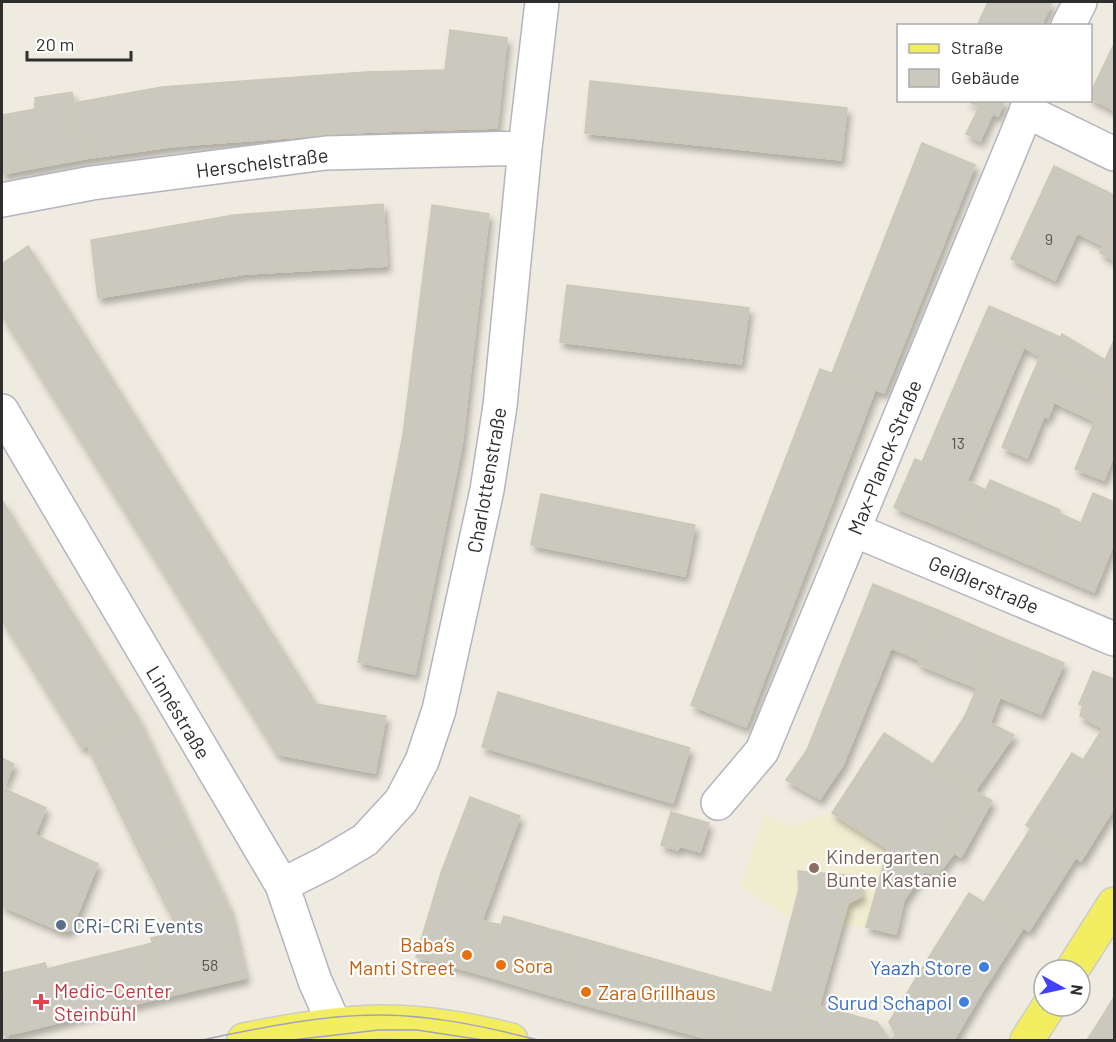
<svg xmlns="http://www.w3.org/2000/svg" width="1116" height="1042" viewBox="0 0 1116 1042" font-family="Barlow,sans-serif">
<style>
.education{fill:#f0ecd0}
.building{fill:#cbc9be;stroke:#cbc8b9;stroke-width:1.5;filter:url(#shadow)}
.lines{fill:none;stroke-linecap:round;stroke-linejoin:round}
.minor-casing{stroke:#b4b4c1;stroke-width:36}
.major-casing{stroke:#cdcdcd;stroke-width:36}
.minor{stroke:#fff;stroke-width:33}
.major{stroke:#f3ed61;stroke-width:33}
.tram{stroke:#a3a2b8;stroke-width:1.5}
.education-dot{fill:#8d6e63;stroke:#fff;stroke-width:2}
.service-dot{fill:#5c6f8a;stroke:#fff;stroke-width:2}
.food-dot{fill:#e8710a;stroke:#fff;stroke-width:2}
.shop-dot{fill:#3f7fe0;stroke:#fff;stroke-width:2}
.health-dot{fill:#e0444e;stroke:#fff;stroke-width:2}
.labels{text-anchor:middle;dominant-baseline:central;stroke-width:4.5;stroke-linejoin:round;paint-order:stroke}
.number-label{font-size:16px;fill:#555552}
.street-label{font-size:20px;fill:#2e2e2e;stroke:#fff}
.education-label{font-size:20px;fill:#785e54;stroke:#fff;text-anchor:start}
.service-label{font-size:20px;fill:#4e5e75;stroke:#fff;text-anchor:start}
.food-label{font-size:20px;fill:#c56008;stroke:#fff;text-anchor:start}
.shop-label{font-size:20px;fill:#366cbe;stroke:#fff;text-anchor:end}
.health-label{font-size:20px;fill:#be3a42;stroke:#fff;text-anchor:start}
</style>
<defs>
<filter id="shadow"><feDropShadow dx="3.5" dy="6" stdDeviation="3" flood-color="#0004"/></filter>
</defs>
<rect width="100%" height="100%" fill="#efebe0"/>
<path class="education" d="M832,813L888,849L866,927L786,916L740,886L765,814L789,826Z"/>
<path class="building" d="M988,2H1052L1041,26H977Z
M450,30L507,38L497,128L368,132L203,144L169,147L84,159L73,103L162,87L366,72L445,70Z
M1114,44V110L1090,98V94Z
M590,81L847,108L841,160L585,133Z
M72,92L84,159L19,171L8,114L35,109V98Z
M966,100H1005L998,116Z
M979,107L993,113L980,141L966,134Z
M8,114L19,171L2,174V115Z
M922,143L975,165L884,393L832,373Z
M1054,166L1114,195V223L1104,246L1077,233L1055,280L1011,259Z
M383,204L387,266L245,274L98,298L91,240L234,215Z
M432,205L489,214L462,445L415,674L358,662L403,435Z
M1114,223V260L1100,253Z
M28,246L316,704L386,716L375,773L277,754L2,315V264Z
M567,285L749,308L741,364L560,342Z
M989,306L1060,337L1051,363L1024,347L979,329Z
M979,329L1024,347L967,481L986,490L966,537L894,507L915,459L922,462Z
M1062,334L1105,360L1114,340V395L1051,363Z
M1040,357L1107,391L1094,421L1026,389Z
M820,369L875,390L746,727L691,705Z
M1026,389L1054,402L1048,418L1044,416L1027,458L1002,447Z
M1107,391L1114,395V455L1104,480L1075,469Z
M990,480L1060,510L1036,567L966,537Z
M1093,493L1114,502V543L1094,592L1036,567L1058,513L1081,523Z
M541,494L695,525L685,576L531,545Z
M2,500L19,528L2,540Z
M19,528L138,718L82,748L2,620V540Z
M873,584L940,611L920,660L891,648L843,765L820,799L786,780L807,750Z
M940,611L998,636L977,688L918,664Z
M998,636L1064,663L1041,714L977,688Z
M1093,671L1114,679V721L1108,731L1080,716L1083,706L1079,704Z
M977,688L1000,697L990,723L1014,735L975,791L933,764L965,716Z
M498,692L690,748L673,803L482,747Z
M138,718L192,831L141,856L87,745Z
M1114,721V780L1083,760L1103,728L1108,731Z
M884,733L975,791L924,872L832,813Z
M1072,753L1114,780V808L1081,861L1026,825Z
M2,758L14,764L3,788H2Z
M2,788L46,808L35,835L98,864L71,930L61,931L2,906Z
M975,791L992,801L961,857L954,853L938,874L924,872Z
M470,797L520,816L493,890L442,870Z
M671,812L688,817L678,850L661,845Z
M688,817L709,823L700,852L679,846Z
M1031,828L1076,857L1029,931L984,902Z
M192,831L229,908L175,923L141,856Z
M888,849L924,872L904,900L896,934L866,927Z
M442,870L493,890L482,920L487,922L473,972L416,957Z
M798,871L856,876L862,896L848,903L819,1006L772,992L799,889Z
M969,893L1023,928L982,992L939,965L942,960L932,952Z
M229,908L246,978L165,997L151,938L172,933L175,923Z
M504,916L578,937L561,998L473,972L487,922L501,925Z
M578,937L654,959L636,1019L561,998Z
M153,943L165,997L86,1016L74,962Z
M932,952L942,960L939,965L982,992L954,1040H810L819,1006L877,1022L890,1040L896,1035L889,1022Z
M654,959L735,982L719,1040H712L636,1019Z
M74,962L86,1016L12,1034L2,989V973L45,963L47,969Z
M735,982L819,1006L810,1040H719Z
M2,989L12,1034L2,1036Z
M1114,997V1023L1103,1015Z
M1103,1015L1114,1023V1040H1087Z"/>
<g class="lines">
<defs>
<path id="minor" d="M1068,26L1080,2
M1026,111L1114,154
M2,200L92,183L326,153L525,148
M2,411L282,885L315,981L331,1017L334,1040
M854,530L1114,639
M718,803L762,751L1031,100
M282,885L326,863L365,840L401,801L422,761L439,710L487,490L500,406L525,148L542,2"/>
<path id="major" d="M1072,970L1114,904
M244,1040C288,1031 333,1023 377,1022C421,1021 468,1029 511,1040
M1027,1040L1049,1006"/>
</defs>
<use href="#minor" class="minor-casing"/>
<use href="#major" class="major-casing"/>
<use href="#minor" class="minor"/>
<use href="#major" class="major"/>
<path class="tram" d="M202,1040C260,1028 319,1015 379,1015C433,1015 487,1027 538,1040
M292,1040L379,1030H417L483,1040"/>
</g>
<circle class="education-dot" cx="814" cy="868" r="6"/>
<circle class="service-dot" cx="61" cy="925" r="6"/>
<g class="food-dot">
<circle cx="467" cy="955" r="6"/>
<circle cx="501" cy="965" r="6"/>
<circle cx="586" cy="992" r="6"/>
</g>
<g class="shop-dot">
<circle cx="984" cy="967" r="6"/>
<circle cx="964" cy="1002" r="6"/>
</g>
<path class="health-dot" d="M38 993h6v6h6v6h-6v6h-6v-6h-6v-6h6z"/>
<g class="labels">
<g class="number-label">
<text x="1049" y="238">9</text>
<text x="958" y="442">13</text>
<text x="210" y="964">58</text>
</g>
<g class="street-label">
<text transform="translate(262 162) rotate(-7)">Herschelstraße</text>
<text transform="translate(884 457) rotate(-68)">Max-Planck-Straße</text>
<text transform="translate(486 480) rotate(-80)">Charlottenstraße</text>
<text transform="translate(984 584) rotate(23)">Geißlerstraße</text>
<text transform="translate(179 712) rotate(59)">Linnéstraße</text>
</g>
<g class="education-label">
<text x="826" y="856">Kindergarten<tspan x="826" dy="23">Bunte Kastanie</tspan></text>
</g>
<g class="service-label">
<text x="73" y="925">CRi-CRi Events</text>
</g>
<g class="food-label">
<text x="455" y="944" text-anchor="end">Baba‘s<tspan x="455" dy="23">Manti Street</tspan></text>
<text x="513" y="965">Sora</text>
<text x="598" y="992">Zara Grillhaus</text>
</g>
<g class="shop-label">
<text x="972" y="967">Yaazh Store</text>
<text x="952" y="1002">Surud Schapol</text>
</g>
<g class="health-label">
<text x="54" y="990">Medic-Center<tspan x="54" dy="23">Steinbühl</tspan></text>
</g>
</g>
<rect width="1116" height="1042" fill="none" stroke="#2e2e2e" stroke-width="6"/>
<rect x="897" y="24" width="195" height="78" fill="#ffffff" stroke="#ababab" stroke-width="1.5"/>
<rect x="909" y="44" width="30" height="9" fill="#f3ed61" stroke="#ababab" stroke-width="1.5"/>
<text x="951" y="54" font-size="18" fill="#2e2e2e">Straße</text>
<rect x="909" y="69" width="30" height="18" fill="#cbc9be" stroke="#ababab" stroke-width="1.5"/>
<text x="951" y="84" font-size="18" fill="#2e2e2e">Gebäude</text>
<g transform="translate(1062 988) rotate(98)"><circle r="28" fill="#ffffff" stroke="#ababab" stroke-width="1.5"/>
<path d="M0-4.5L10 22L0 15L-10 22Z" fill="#4140fc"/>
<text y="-9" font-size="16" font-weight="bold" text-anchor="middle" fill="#2e2e2e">N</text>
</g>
<path d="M27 51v9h104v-9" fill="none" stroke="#2e2e2e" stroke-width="3"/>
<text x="36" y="51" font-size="18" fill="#2e2e2e" stroke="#ffffff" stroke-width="4.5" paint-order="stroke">20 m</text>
</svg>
